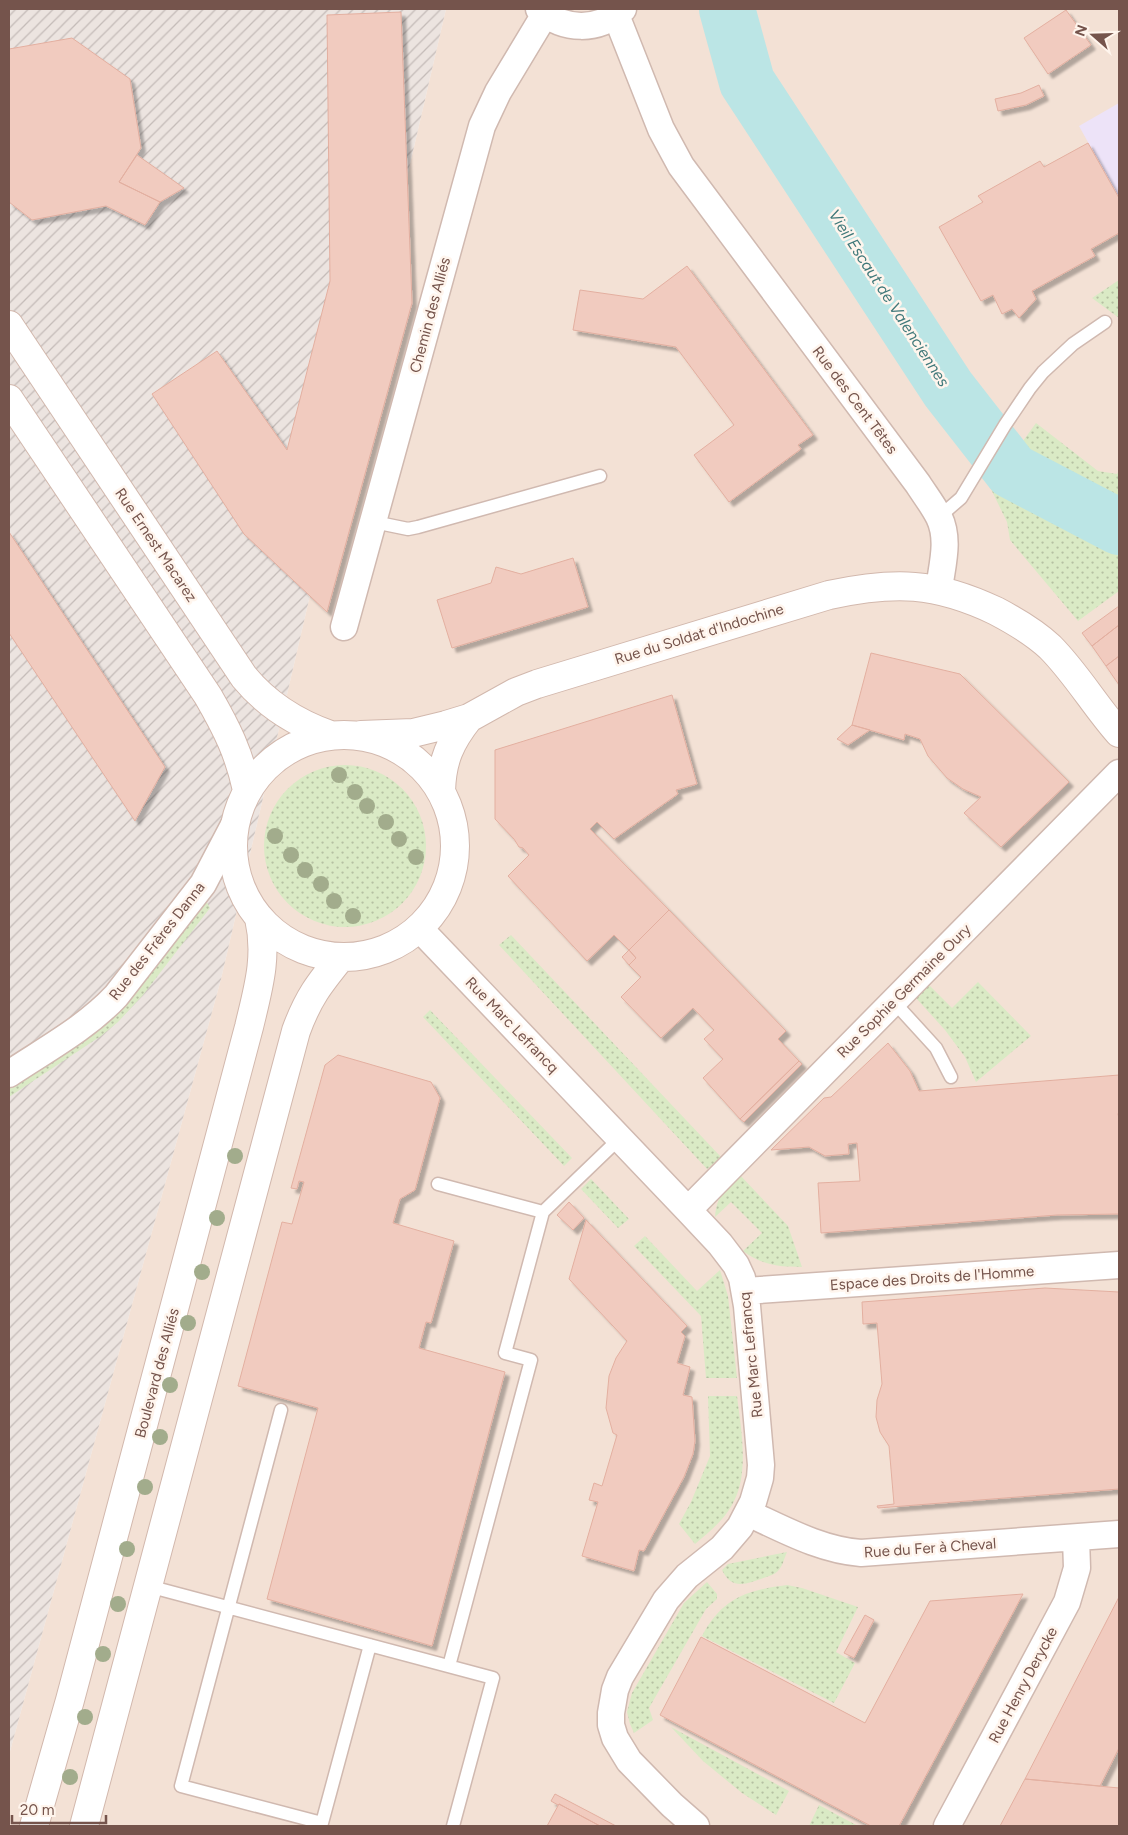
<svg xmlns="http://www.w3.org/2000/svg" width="1128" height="1835" viewBox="0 0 1128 1835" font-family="Figtree,sans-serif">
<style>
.residential{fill:#f3e1d5}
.industrial{fill:url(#industrial-furrows)}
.education{fill:#ede3f8}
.grass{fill:url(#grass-dots)}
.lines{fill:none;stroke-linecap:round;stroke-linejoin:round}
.river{stroke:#bbe5e5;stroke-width:56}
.building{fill:#f1cbbf;stroke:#e3afa0;filter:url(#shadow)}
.lane-casing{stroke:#d0b9b0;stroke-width:15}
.street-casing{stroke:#d0b9b0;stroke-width:29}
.secondary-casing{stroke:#d2b8ad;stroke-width:30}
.lane{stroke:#fff;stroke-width:12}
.street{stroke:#fff;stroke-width:26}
.secondary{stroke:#fff;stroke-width:28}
.tree{fill:#a2ac8c}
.labels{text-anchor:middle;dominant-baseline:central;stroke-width:5;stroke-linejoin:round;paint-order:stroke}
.street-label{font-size:15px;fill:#75544c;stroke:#fff5ed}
.water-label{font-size:16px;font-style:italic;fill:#40797a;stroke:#fff5ed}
</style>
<defs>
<pattern id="industrial-furrows" width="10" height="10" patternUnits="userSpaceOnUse" patternTransform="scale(1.25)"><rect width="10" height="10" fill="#ece4e0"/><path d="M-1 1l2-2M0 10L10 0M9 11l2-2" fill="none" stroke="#c4bbb8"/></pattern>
<pattern id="grass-dots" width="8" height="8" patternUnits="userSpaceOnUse" patternTransform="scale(1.25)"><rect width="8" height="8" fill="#daeac5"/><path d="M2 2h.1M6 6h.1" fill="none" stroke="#b5c0a2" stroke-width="1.8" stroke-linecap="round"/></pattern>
<filter id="shadow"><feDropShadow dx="4.5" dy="4.5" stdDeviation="1" flood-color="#0004"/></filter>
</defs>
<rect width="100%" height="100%" fill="#fcf0e7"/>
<path class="residential" d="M446,9H1119V1826H9V1755L221,979Z"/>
<path class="industrial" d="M9,9H446L221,979L9,1755Z"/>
<path class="education" d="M1119,103V198L1079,126Z"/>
<path class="grass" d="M1119,280V318L1092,298Z
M1036,423L1098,471L1117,474L1119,470V591L1078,621L1010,540L1007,522L990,487Z
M264 846a81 81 0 1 1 162 0a81 81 0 1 1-162 0Z
M205,899L210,908L143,995L118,1022L101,1036L9,1097V1089L112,1017Z
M511,935L721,1157L707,1169L499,945Z
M978,982L1031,1036L976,1082L965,1057L945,1030L916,998L928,984L952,1008Z
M430,1010L572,1158L564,1166L423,1017Z
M739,1174L788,1226L802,1267C778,1267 762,1265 743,1251L762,1233L731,1202L715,1217C717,1195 725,1189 739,1174Z
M591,1179L629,1219L618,1228L581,1189Z
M645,1236L697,1291L720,1270L728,1296L737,1378H706L701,1316L634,1246Z
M708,1396H737C741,1429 750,1475 732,1505C723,1521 709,1532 695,1544L679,1524L691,1502L710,1456Z
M787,1552C783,1561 782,1571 772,1575C752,1581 733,1594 722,1570L728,1564Z
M707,1582L717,1594V1599L706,1609L649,1708L653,1720L634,1733L630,1724L627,1712L632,1693L684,1603Z
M787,1585L802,1588L858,1607L836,1652L855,1663L834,1703L702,1636C722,1598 747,1590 787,1585Z
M671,1727L789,1791L776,1815L742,1793L703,1761Z
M819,1805L858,1826H809Z"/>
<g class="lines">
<path class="river" d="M727,9L747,82L948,389L1012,471L1119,527"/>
</g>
<path class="building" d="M1066,10L1091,45L1048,74L1024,38Z
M401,12L412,303L327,612L244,534L152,394L217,351L287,450L330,281L327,15Z
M72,38L130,79L141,148L119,182L160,202L145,225L106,206L32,220L9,202V49Z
M1039,85L1044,96L1026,105L998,111L995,99L1021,93Z
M1088,143L1119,198V233L1091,249L1095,256L1032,291L1036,299L1019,318L1012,309L1002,314L993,295L981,301L939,227L983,202L978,196L1040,161L1044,167Z
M137,155L184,188L160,202L119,182Z
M687,266L813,435L798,445L801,449L729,502L694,455L734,425L676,347L573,330L580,290L643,299Z
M9,532L165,767L135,821L9,633Z
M573,558L588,607L452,648L437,600L491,583L496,567L521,574Z
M1119,606V625L1092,646L1082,633Z
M1119,625V656L1106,666L1092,646Z
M871,653L960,674L1069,782L1001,847L964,813L981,797L963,789L947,778L928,756L920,739L905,734L904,740L852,725Z
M1119,656V685L1106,666Z
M672,695L697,784L676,790L678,794L614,839L597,822L590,829L669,910L629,950L614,935L587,961L508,876L529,855L523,848L519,847L514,839L495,819V750Z
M852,725L870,730L848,745L837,739Z
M669,910L786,1031L778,1039L799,1061L740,1119L703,1078L723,1059L704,1039L714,1030L693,1008L661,1038L621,997L641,977L629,965L636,958L629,950Z
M629,950L636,958L629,965L622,957Z
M888,1043L910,1071L919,1091L1119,1075V1112L1118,1114L1119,1118V1214L1057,1215L821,1233L818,1183L860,1181L857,1143L848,1144L849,1154L825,1156L809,1147L771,1150L824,1098L831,1097Z
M338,1055L431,1082L440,1098L415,1190L400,1199L393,1223L454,1241L431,1323L426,1322L419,1348L505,1372L432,1646L267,1599L318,1408L238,1386L282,1222L292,1224L304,1182L299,1181L297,1189L291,1188L325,1065Z
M799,1061L802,1064L744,1122L740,1119Z
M569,1202L584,1218L573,1230L557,1215Z
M586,1220L687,1326L681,1332L685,1336L677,1363L690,1367L683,1395L692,1397L695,1441L693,1454L684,1477L644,1551L639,1550L634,1571L582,1556L598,1502L589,1500L594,1483L602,1486L617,1435L613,1433L606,1408L609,1376L616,1358L627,1341L569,1279Z
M1045,1288L1119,1292V1489L878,1508L877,1506L894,1504L889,1446L880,1432L876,1417L877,1400L882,1384L877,1323L863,1324L862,1302Z
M1023,1594L899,1826H871L660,1715L701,1637L865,1723L930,1601Z
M1119,1597V1748L1100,1786L1025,1779Z
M865,1615L874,1620L854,1658L844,1653Z
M1025,1779L1119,1788V1826H1000Z
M555,1794L616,1826H600L559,1804L558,1805L551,1801Z
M559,1804L600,1826H547Z"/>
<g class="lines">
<defs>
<path id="lane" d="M939,517L961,498L1005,425L1030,388L1043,372L1073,344L1105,322
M374,522L408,529L418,527L600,476
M894,1002L936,1048L951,1077
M438,1184L543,1212L505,1353L531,1360L449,1666
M543,1212L620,1138
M281,1410L181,1786L322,1823L370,1645
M148,1586L493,1678L453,1826"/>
<path id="street" d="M539,9C564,31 598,32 623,9
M616,15L661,129L681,166L918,484C925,495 933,505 939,517C950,540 942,565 939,589
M344,627L482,126L498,92L545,14
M419,928L688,1210L720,1244L736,1265L742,1278L747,1306L761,1465L760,1478L753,1502L740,1527L722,1548L687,1576L666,1600L620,1677L615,1690L611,1713V1725L615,1738L629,1761L672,1805L696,1826
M9,1074C45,1050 86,1028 116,996L203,884L235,823
M688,1210L1119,773
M745,1291L1119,1265
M748,1513C785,1530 821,1550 861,1553L1119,1534
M947,1826L1067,1602L1077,1568L1076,1538"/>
<path id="secondary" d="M9,325L244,677C267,705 296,723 330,735
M9,399L208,696C227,729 239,753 247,790
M233 846a111 111 0 1 1 222 0a111 111 0 1 1-222 0Z
M361,735L413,733L446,725L469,718L516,692L537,684L829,595C895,581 935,582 996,611C1015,621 1034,632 1050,647C1076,673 1095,706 1119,733
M441,791C442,760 450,742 469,718
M34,1826L70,1700L249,1027C258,989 268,957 259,918
M84,1826L296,1031C308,998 319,984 341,957"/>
</defs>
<use href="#lane" class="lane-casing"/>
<use href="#street" class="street-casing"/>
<use href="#secondary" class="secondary-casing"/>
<use href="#lane" class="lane"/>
<use href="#street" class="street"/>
<use href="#secondary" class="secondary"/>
</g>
<g class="tree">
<circle cx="339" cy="775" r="8"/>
<circle cx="355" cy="792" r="8"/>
<circle cx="367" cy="806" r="8"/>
<circle cx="386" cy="822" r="8"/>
<circle cx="275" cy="836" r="8"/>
<circle cx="399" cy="839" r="8"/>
<circle cx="291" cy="855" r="8"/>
<circle cx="416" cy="857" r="8"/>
<circle cx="305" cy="870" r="8"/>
<circle cx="321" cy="884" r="8"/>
<circle cx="334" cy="901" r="8"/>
<circle cx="353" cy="916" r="8"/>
<circle cx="235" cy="1156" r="8"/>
<circle cx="217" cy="1218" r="8"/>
<circle cx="202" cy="1272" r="8"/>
<circle cx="188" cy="1323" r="8"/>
<circle cx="170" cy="1385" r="8"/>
<circle cx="160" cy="1437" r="8"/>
<circle cx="145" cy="1487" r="8"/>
<circle cx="127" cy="1549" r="8"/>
<circle cx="118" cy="1604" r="8"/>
<circle cx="103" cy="1654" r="8"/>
<circle cx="85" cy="1717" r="8"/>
<circle cx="70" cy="1777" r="8"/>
</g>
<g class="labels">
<g class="street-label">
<text transform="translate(430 315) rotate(-75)">Chemin des Alliés</text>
<text transform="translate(855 400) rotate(53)">Rue des Cent Têtes</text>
<text transform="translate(156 545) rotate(56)">Rue Ernest Macarez</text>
<text transform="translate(699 634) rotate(-17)">Rue du Soldat d'Indochine</text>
<text transform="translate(157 941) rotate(-52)">Rue des Frères Danna</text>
<text transform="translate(904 991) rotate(-45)">Rue Sophie Germaine Oury</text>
<text transform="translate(512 1025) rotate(46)">Rue Marc Lefrancq</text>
<text transform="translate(932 1278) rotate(-4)">Espace des Droits de l'Homme</text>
<text transform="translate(751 1355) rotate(-96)">Rue Marc Lefrancq</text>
<text transform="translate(157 1373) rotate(-75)">Boulevard des Alliés</text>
<text transform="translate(930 1548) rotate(-4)">Rue du Fer à Cheval</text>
<text transform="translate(1023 1685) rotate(-62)">Rue Henry Derycke</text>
</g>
<g class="water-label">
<text transform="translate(889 298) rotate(57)">Vieil Escaut de Valenciennes</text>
</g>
</g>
<rect width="1128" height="1835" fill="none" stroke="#75544c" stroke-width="20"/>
<g transform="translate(1093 35) rotate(290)" stroke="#fff5ed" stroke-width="4" paint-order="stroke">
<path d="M0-4L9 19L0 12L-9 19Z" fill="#75544c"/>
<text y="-8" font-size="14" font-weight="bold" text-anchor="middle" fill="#75544c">N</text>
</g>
<path d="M12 1815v8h94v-8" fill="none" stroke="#75544c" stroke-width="2.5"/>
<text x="20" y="1815" font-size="15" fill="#75544c" stroke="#fff5ed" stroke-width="4" paint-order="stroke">20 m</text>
</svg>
